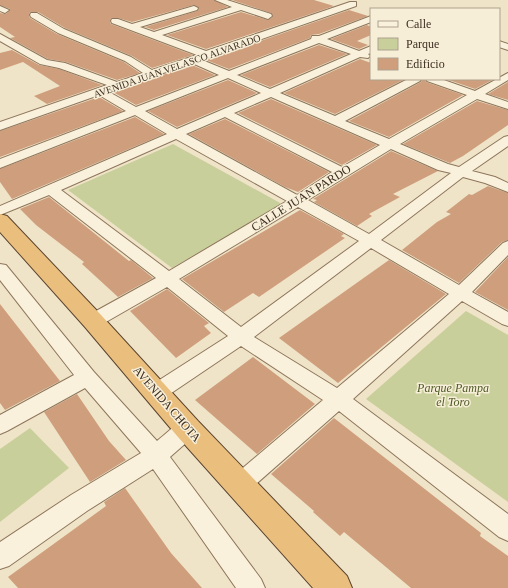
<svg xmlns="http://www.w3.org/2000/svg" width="508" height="588" viewBox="0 0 508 588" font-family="Georgia,serif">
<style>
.green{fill:#c9cf9b}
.building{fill:#cf9f7d}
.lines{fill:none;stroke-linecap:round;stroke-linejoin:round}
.minor-casing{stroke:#8d765c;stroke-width:2}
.trunk-casing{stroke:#5b4430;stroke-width:2}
.minor{fill:#faf1dc;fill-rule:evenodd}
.trunk{fill:#eabe7c;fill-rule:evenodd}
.labels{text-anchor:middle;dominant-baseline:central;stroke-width:3;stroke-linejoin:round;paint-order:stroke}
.far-street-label{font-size:10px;fill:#3d2e20;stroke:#f7eed8}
.street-label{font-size:12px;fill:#3d2e20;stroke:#f7eed8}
.park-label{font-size:12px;font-style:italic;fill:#4d5a26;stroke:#f7eed8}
</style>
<rect width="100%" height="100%" fill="#f0e4c8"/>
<path class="green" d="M173,144L282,204L172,268L68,190Z
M466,311L508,335V502L366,399Z
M30,428L69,468L0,522V449Z"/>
<path class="building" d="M0,0H214L228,7L154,30L145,27L197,11L199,8L194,5L132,22L118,18H111L110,22L111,24L193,55L152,68L132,56L65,28L38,12H30L29,16L30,18L57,34L124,62L140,73L117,80L66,62L48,59L10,38L15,37L0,27V13L6,14L10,9L0,5Z
M232,0H314L334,6L206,49L167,35L241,12L268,20L273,16L271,13Z
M349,10L368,16L319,34L311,35L310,38L229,69L206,60Z
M367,25L371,27V35L357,41L368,45L359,49L331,39Z
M319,45L347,54L270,87L241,75Z
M12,50L39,65L59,69L102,85L47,104L34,96L60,86L23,62L0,70V53Z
M360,59L371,63V79H405L335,114L284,93Z
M192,65L215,75L136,105L113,92Z
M422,79H425L426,82L463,95L389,137L349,121L421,82Z
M446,79H494L475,89Z
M228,80L257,93L177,127L148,111Z
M508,82V100L488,94Z
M99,97L123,111L0,157V131Z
M271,99L377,145L342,165L238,113Z
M477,101L508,110V125L463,156L450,163L403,144Z
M135,117L164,134L12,199L0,182V169Z
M225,119L329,172L298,192L285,187L189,134Z
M391,151L438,171L393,194L400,197L369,214L372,216L357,226L314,202L317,200L313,199Z
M488,186L508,193V240L502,242L459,283L402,250L437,222L451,214L446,212L469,194L472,195Z
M49,197L129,261L131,260L153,278L118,297L82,264L84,262L36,225L20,209Z
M300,210L344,234L341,236L345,238L259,297L253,293L224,312L182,279Z
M508,257V310L475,292Z
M389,260L446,294L338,383L279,338Z
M167,289L209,323L204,326L211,333L176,358L130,311Z
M0,304L60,381L5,410L0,403Z
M253,357L315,404L257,454L195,400Z
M77,394L109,441L126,460L90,482L44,412Z
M334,418L481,533L480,536L508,556V588H411L344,532L340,536L313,512L314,511L271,474Z
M125,488L171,553L202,588H18L8,577L106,506L104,502Z"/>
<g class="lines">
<defs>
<path id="minor" d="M215,0H227L271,14L272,16L268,19L241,10L162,35L206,51L350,2H356V6L202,60L229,71L311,39L312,36H319L371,16V22L327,39L359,51L371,46V53L368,54L370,56L368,58L360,57L280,93L335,116L408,79H421L420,81L345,121L389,139L467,95L427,81L426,79H441L475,91L508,73V80L485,94L508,102V109L477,99L400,144L448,164L459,167L504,137L508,136V146L472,171L495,177L508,183V192L485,183L463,177L381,240L459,285L503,243L508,241V255L472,292L508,312V326L502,324L462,301L353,399L508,514V541L499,537L339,411L247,492L239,495L231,492L228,485L231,478L323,400L241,346L164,398L157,400L150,398L147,392L150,386L228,336L167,287L99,326L93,327L87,326L84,321L87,316L156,278L49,195L0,215V206L167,134L135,115L0,168V159L126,111L99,95L0,130V122L107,85L59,68L40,64L0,41V34L47,60L65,63L117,82L143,73L125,61L58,33L31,17L30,15L31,13H37L64,29L131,57L152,70L197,55L112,23L111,21L112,19H118L132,24L194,6L198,8L197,10L140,27L154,32L232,7ZM319,43L351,54L270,89L237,75ZM192,63L219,75L136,107L109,92ZM228,78L261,93L177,129L145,111ZM271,97L380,145L342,167L234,113ZM225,117L332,172L297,195L186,134ZM176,139L287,201L169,271L61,190ZM391,149L438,170L451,173L369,234L308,200ZM298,207L359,241L241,327L179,279ZM371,248L449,294L337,388L254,337Z
M0,6L9,10L5,13L0,11Z
M499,41L508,44V50L499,47Z
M0,264L6,265L94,372L157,441C169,432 180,417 195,423L199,429L195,435L170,457L261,579L265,588H236L153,469L87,511L9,566L0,569V542L71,495L141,453L85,388L7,431L0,434V415L74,375L0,280Z"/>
<path id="trunk" d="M0,214L7,216L101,315L198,421L347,576L352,588H313L178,437L85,327L0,232Z"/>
</defs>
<use href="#minor" class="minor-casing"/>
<use href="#trunk" class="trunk-casing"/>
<use href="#minor" class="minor"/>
<use href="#trunk" class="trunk"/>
</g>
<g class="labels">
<g class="far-street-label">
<text transform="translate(177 66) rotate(-19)">AVENIDA JUAN VELASCO ALVARADO</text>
</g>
<g class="street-label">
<text transform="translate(301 198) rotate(-32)">CALLE JUAN PARDO</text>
<text transform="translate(167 404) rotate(49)">AVENIDA CHOTA</text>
</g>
<g class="park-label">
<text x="453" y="388">Parque Pampa<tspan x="453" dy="14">el Toro</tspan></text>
</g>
</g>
<rect x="370" y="8" width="130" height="72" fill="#f7eed8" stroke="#ada18e"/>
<rect x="378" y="21" width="20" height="6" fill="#faf1dc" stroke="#ada18e"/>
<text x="406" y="28" font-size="12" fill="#3d2e20">Calle</text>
<rect x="378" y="38" width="20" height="12" fill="#c9cf9b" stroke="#ada18e"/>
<text x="406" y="48" font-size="12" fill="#3d2e20">Parque</text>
<rect x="378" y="58" width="20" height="12" fill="#cf9f7d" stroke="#ada18e"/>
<text x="406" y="68" font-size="12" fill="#3d2e20">Edificio</text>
</svg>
